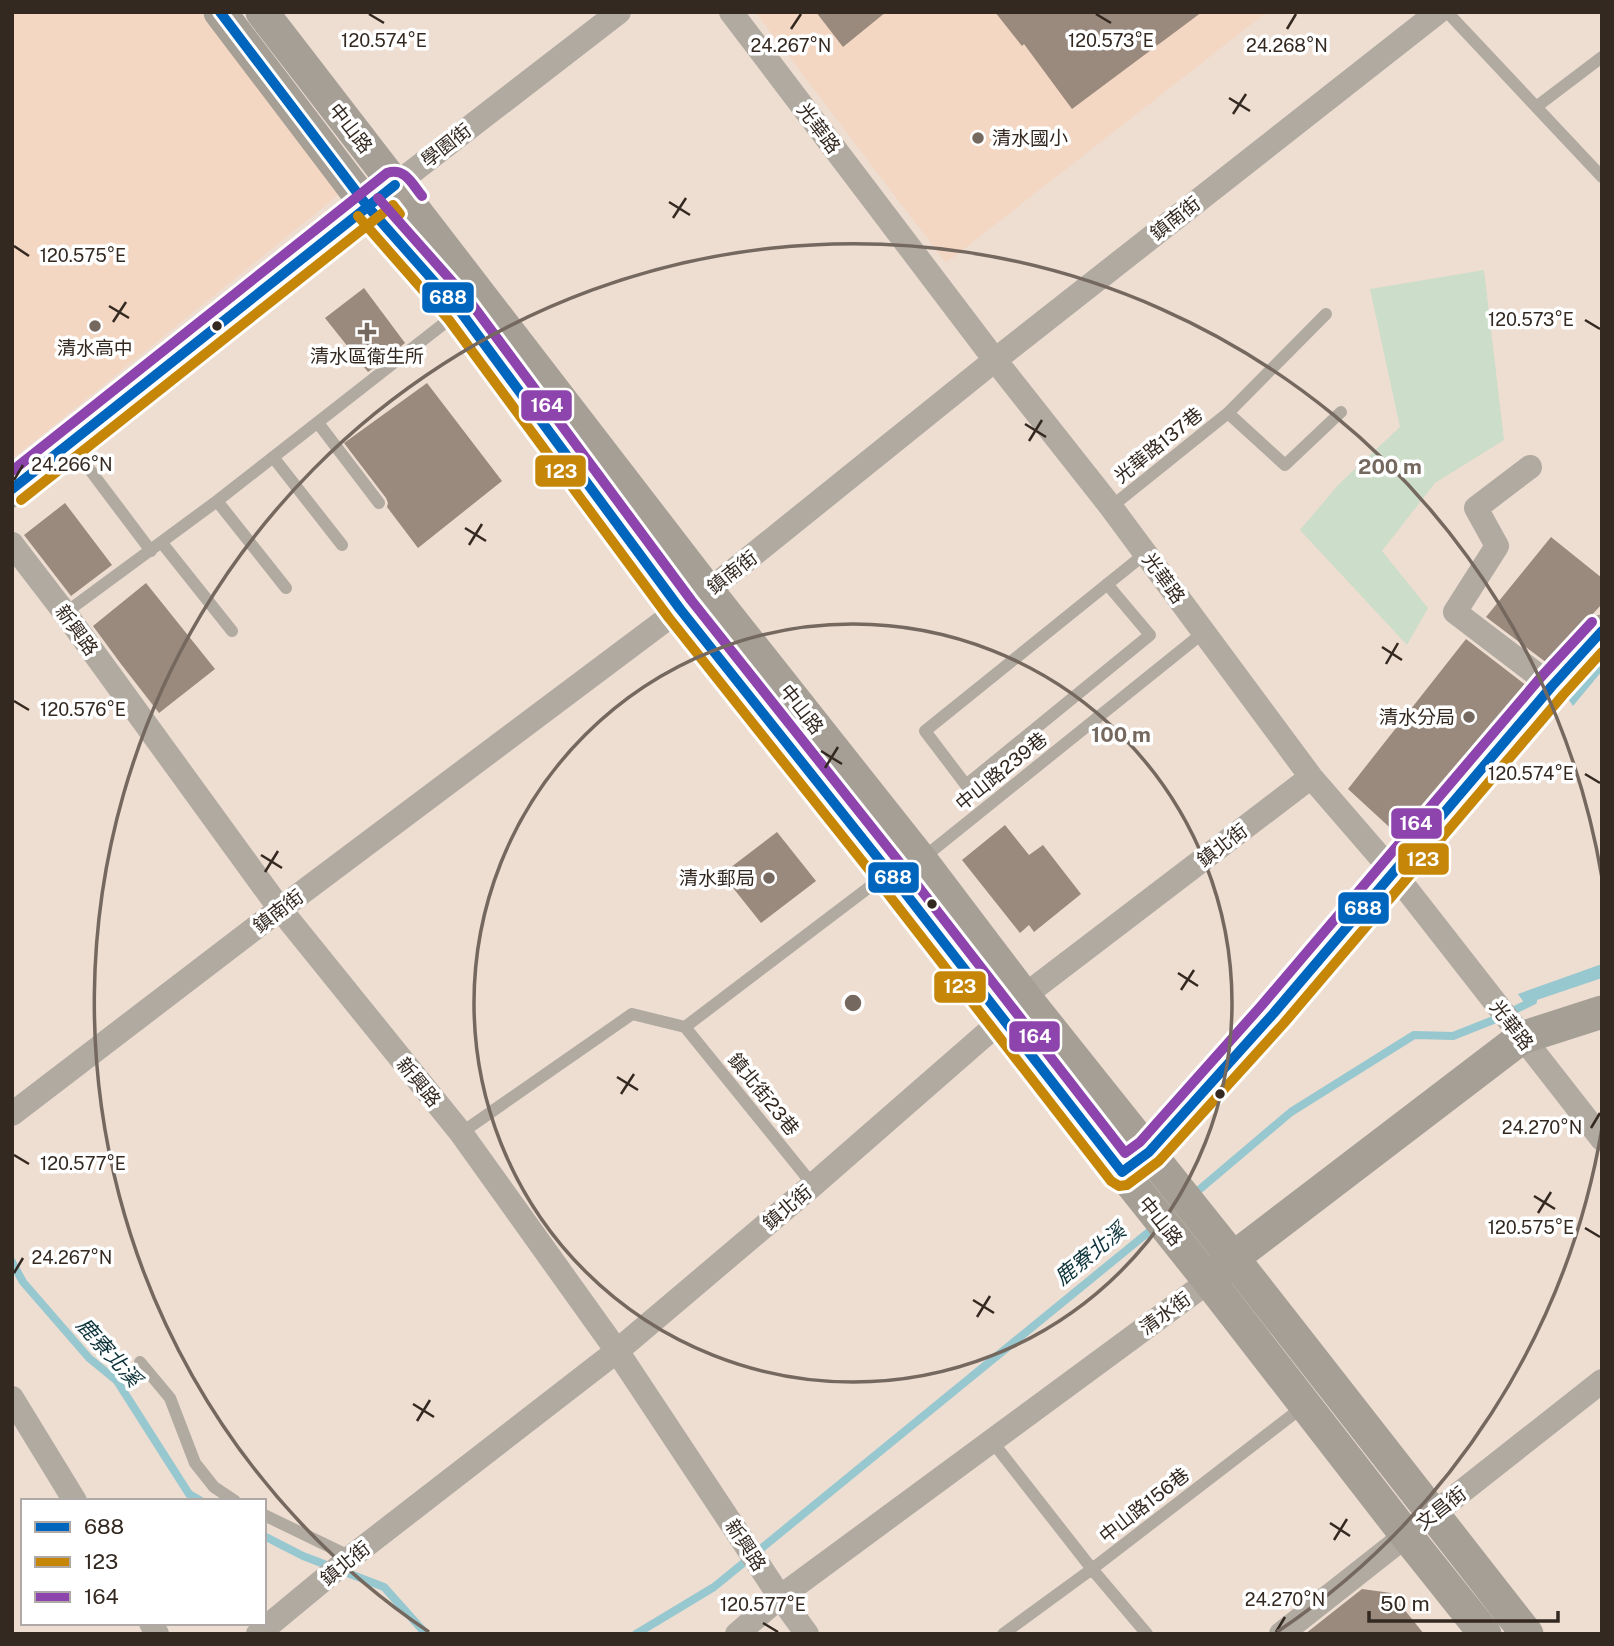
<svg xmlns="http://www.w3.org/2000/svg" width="1614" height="1646" viewBox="0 0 1614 1646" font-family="'Public Sans','Noto Sans TC',sans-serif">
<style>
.built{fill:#f3d7c3}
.green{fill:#ccdec9}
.water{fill:#97c8d0}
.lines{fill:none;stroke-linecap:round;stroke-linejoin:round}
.stream{stroke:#97c8d0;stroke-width:8}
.building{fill:#9a897d}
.lane{stroke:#b0aaa1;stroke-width:12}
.street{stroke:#b0aaa1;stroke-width:24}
.secondary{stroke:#a59f95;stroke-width:33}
.primary{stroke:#aaa296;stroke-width:37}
.bus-1-casing{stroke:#fff;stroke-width:16}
.bus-2-casing{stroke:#fff;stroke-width:16}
.bus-3-casing{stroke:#fff;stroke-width:16}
.bus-1{stroke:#0065bd;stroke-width:10}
.bus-2{stroke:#c68708;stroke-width:10}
.bus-3{stroke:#8e44ad;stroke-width:10}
.ticks{fill:none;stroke:#342921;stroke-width:2.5}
.ring{fill:none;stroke:#75685f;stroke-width:3.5}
.poi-dot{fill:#75685f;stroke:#fff;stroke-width:2.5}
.bus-dot{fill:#342921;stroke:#fff;stroke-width:2.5}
.labels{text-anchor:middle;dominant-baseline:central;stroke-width:7;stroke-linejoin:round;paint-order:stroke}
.street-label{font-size:19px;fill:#342921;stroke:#fff}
.poi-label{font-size:19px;fill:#342921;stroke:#fff}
.water-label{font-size:21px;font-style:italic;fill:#0c333a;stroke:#fff}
.ticks-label{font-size:18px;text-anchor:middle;fill:#342921;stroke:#fff;stroke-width:7;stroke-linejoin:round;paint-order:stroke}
.centre{fill:#75685f;stroke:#fff;stroke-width:3.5}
.ring-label{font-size:21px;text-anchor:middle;font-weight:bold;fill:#75685f;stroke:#fff;stroke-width:7;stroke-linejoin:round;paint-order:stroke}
.line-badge{stroke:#fff;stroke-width:2.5}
.badge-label{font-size:19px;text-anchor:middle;font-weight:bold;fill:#fff}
</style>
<rect width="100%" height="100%" fill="#eeddd1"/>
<path class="built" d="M12,12H200L342,192L12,459Z
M755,12H1267L946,263Z"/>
<path class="green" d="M1484,270L1504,440L1435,483L1382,551L1428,608L1407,645L1300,530L1339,484L1400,427L1370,289Z"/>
<path class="water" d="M1602,657V671L1573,706L1567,697Z
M1602,964V978L1525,1004L1518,994Z"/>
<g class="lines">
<path class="stream" d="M1567,697L1602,657
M1193,1195L1291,1112L1414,1035L1453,1036L1496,1019L1533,1001
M12,1262L23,1282L89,1358L117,1381L189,1494L201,1501
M264,1536L303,1556L384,1587L426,1634
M636,1634L714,1587L1156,1226"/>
</g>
<path class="building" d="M816,12H886L843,47Z
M995,12H1202L1072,109L1024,44L1022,46Z
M364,288L405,343L368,372L325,318Z
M427,383L502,481L418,548L387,507L388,503L386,498L344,443Z
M65,503L112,565L71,596L24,535Z
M1551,537L1602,578V604L1547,663L1486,617Z
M146,583L215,669L159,713L121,664L93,626Z
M1466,639L1527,686L1399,836L1348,789Z
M1005,825L1029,855L1043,845L1081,894L1034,932L1029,925L1020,933L962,860Z
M777,832L816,881L761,923L722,874Z
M1362,1589L1391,1593L1424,1634H1305Z"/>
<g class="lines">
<path class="lane" d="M1447,12L1602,177
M1536,107L1602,57
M1228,413L1285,465L1341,412
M318,423L379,503
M273,457L342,545
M87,466L151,551
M217,501L286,588
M1111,507L1228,413L1326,314
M162,543L232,631
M1107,584L1150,635L966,785L925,731L1146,553
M65,613L217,501L460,311
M923,858L1204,632
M685,1027L813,1185
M461,1133L632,1014L685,1027L888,873
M140,1362L170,1398L195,1463L214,1487L235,1501
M991,1440L1092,1569L1147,1634
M264,1515L351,1557
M1003,1634L1092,1569L1304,1406"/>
<path class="street" d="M731,12L995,360L1111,507L1311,777L1394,873L1602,1139
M395,185L619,12
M1530,467L1476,508L1497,546L1455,612L1552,686
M12,544L65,613L280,909L461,1133L617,1351L780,1597L807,1634
M12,1114L280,909L680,609L708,591L995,360L1438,12
M12,1398L75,1501
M151,1623L157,1634
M258,1634L351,1557L617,1351L813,1185L1002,1020L1024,996L1311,777
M737,1634L780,1597L1209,1281
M1281,1634L1602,1381"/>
<path class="secondary" d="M220,12L368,207L460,311L680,609L889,872L1122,1172L1209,1281L1406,1535L1485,1634
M262,12L708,591L921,860L1024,996L1233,1258L1527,1634
M1132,1165L1149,1152L1273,1014L1552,686L1602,631
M1218,1272L1233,1258L1521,1038L1602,1012"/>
<path class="primary" d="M12,489L395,185"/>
<defs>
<path id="bus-1" d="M220,12L368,207L460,311L680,609L889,872L1122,1172L1149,1152L1273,1014L1552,686L1602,631
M12,489L395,185"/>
<path id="bus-2" d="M358,216L449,320L669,618L878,881L1111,1181L1119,1186L1127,1185L1159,1161L1284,1023L1563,695L1602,652
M21,500L393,205L400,214"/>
<path id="bus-3" d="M378,198L471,303L691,600L900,863L1125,1153L1140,1142L1262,1005L1541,677L1592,622
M12,471L387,173C405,167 412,184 422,196"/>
</defs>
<use href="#bus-1" class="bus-1-casing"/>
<use href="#bus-2" class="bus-2-casing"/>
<use href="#bus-3" class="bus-3-casing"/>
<use href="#bus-1" class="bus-1"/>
<use href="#bus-2" class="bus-2"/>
<use href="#bus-3" class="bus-3"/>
</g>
<path class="ticks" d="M369,14L384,23M1096,14L1111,23M791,29L801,14M1287,29L1296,14M1229,98L1250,111M1233,114L1246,94M669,202L690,215M673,218L686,198M14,246L29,256M109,306L129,318M1585,320L1600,329M113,322L126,302M1025,424L1046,437M1029,441L1042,420M14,480L23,465M465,528L486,541M469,545L482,524M1382,647L1402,660M1386,664L1398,643M14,701L29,710M821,751L842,764M825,768L838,747M1585,774L1600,783M261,855L282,868M265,872L278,851M1178,973L1198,986M1181,990L1194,970M617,1077L638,1090M621,1094L634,1074M1591,1128L1600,1113M14,1155L29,1164M1534,1196L1555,1209M1538,1213L1551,1192M1585,1228L1600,1237M14,1273L23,1258M973,1300L994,1313M977,1317L990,1296M413,1404L434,1417M417,1421L430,1400M1330,1523L1350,1536M1334,1540L1347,1519M763,1623L778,1632M1276,1632L1285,1617"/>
<g class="ring">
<circle cx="853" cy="1003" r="379"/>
<path d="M1602 1128A759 759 0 0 1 1277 1632M429 1632A759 759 0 1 1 1602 878"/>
</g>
<g class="poi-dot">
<circle cx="978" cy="138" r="7"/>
<circle cx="95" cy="326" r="7"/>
<path d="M363.5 321.5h7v7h7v7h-7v7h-7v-7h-7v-7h7z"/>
<circle cx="1469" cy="717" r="7"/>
<circle cx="769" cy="878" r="7"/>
</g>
<g class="bus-dot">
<circle cx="217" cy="326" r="6"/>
<circle cx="932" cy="904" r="6"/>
<circle cx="1220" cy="1094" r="6"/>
</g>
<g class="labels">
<g class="street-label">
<text transform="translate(351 128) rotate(52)">中山路</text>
<text transform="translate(819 128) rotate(53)">光華路</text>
<text transform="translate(446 145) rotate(-38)">學園街</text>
<text transform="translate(1175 218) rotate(-38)">鎮南街</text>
<text transform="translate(1158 445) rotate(-39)">光華路137巷</text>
<text transform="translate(732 572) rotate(-38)">鎮南街</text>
<text transform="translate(1164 578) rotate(54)">光華路</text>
<text transform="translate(77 630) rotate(54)">新興路</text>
<text transform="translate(802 709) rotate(52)">中山路</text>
<text transform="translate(1001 771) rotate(-39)">中山路239巷</text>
<text transform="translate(1222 845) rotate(-37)">鎮北街</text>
<text transform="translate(278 911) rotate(-37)">鎮南街</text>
<text transform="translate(1512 1025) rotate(52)">光華路</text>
<text transform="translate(419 1082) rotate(51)">新興路</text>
<text transform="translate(764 1094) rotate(51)">鎮北街23巷</text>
<text transform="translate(787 1207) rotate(-40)">鎮北街</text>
<text transform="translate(1161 1221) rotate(51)">中山路</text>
<text transform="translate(1165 1313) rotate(-36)">清水街</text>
<text transform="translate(1144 1505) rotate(-38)">中山路156巷</text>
<text transform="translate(1441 1508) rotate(-38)">文昌街</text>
<text transform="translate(746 1545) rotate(57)">新興路</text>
<text transform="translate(345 1563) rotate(-39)">鎮北街</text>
</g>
<g class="poi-label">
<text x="992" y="138" text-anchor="start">清水國小</text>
<text x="95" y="348">清水高中</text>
<text x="367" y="356">清水區衛生所</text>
<text x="1455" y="717" text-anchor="end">清水分局</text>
<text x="755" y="878" text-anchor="end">清水郵局</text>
</g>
<g class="water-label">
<text transform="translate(1090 1254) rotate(-39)">鹿寮北溪</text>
<text transform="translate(109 1352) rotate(48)">鹿寮北溪</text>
</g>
</g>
<g class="ticks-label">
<text x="384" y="47">120.574°E</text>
<text x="1111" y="47">120.573°E</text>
<text x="791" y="52">24.267°N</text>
<text x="1287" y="52">24.268°N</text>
<text x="83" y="262">120.575°E</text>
<text x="1531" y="326">120.573°E</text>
<text x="72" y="471">24.266°N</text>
<text x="83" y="716">120.576°E</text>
<text x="1531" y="780">120.574°E</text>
<text x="1542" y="1134">24.270°N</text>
<text x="83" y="1170">120.577°E</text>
<text x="1531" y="1234">120.575°E</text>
<text x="72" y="1264">24.267°N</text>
<text x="1285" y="1606">24.270°N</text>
<text x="763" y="1611">120.577°E</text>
</g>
<circle cx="853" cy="1003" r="10" class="centre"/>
<g class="ring-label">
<text x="1390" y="474">200 m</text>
<text x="1121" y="742">100 m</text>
</g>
<g class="line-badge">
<rect x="421" y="281" width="54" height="33" rx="7" fill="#0065bd"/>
<rect x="520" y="389" width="53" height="33" rx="7" fill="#8e44ad"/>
<rect x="534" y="454" width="53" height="34" rx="7" fill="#c68708"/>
<rect x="1390" y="807" width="53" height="33" rx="7" fill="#8e44ad"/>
<rect x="1397" y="842" width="53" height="34" rx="7" fill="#c68708"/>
<rect x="867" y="861" width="53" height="33" rx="7" fill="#0065bd"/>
<rect x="1337" y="891" width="53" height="34" rx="7" fill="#0065bd"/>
<rect x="933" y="970" width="54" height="34" rx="7" fill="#c68708"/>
<rect x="1008" y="1020" width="53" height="33" rx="7" fill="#8e44ad"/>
</g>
<g class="badge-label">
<text x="448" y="304">688</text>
<text x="547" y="412">164</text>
<text x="561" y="478">123</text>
<text x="1416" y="830">164</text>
<text x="1423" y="866">123</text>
<text x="893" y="884">688</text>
<text x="1363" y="915">688</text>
<text x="960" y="993">123</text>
<text x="1035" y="1043">164</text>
</g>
<rect width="1614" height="1646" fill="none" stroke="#342921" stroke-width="28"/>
<rect x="21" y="1499" width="245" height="126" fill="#ffffff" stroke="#aea9a6" stroke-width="2"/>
<rect x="35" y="1522" width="35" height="10" fill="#0065bd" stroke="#aea9a6" stroke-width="2"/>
<text x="84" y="1534" font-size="21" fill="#342921">688</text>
<rect x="35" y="1557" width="35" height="10" fill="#c68708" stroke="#aea9a6" stroke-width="2"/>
<text x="84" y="1569" font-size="21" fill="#342921">123</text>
<rect x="35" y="1592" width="35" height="10" fill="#8e44ad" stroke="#aea9a6" stroke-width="2"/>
<text x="84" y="1604" font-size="21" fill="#342921">164</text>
<path d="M1369 1611v10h189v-10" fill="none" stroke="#342921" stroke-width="3.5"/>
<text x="1380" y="1611" font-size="21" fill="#342921" stroke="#ffffff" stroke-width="5" paint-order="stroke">50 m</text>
</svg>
